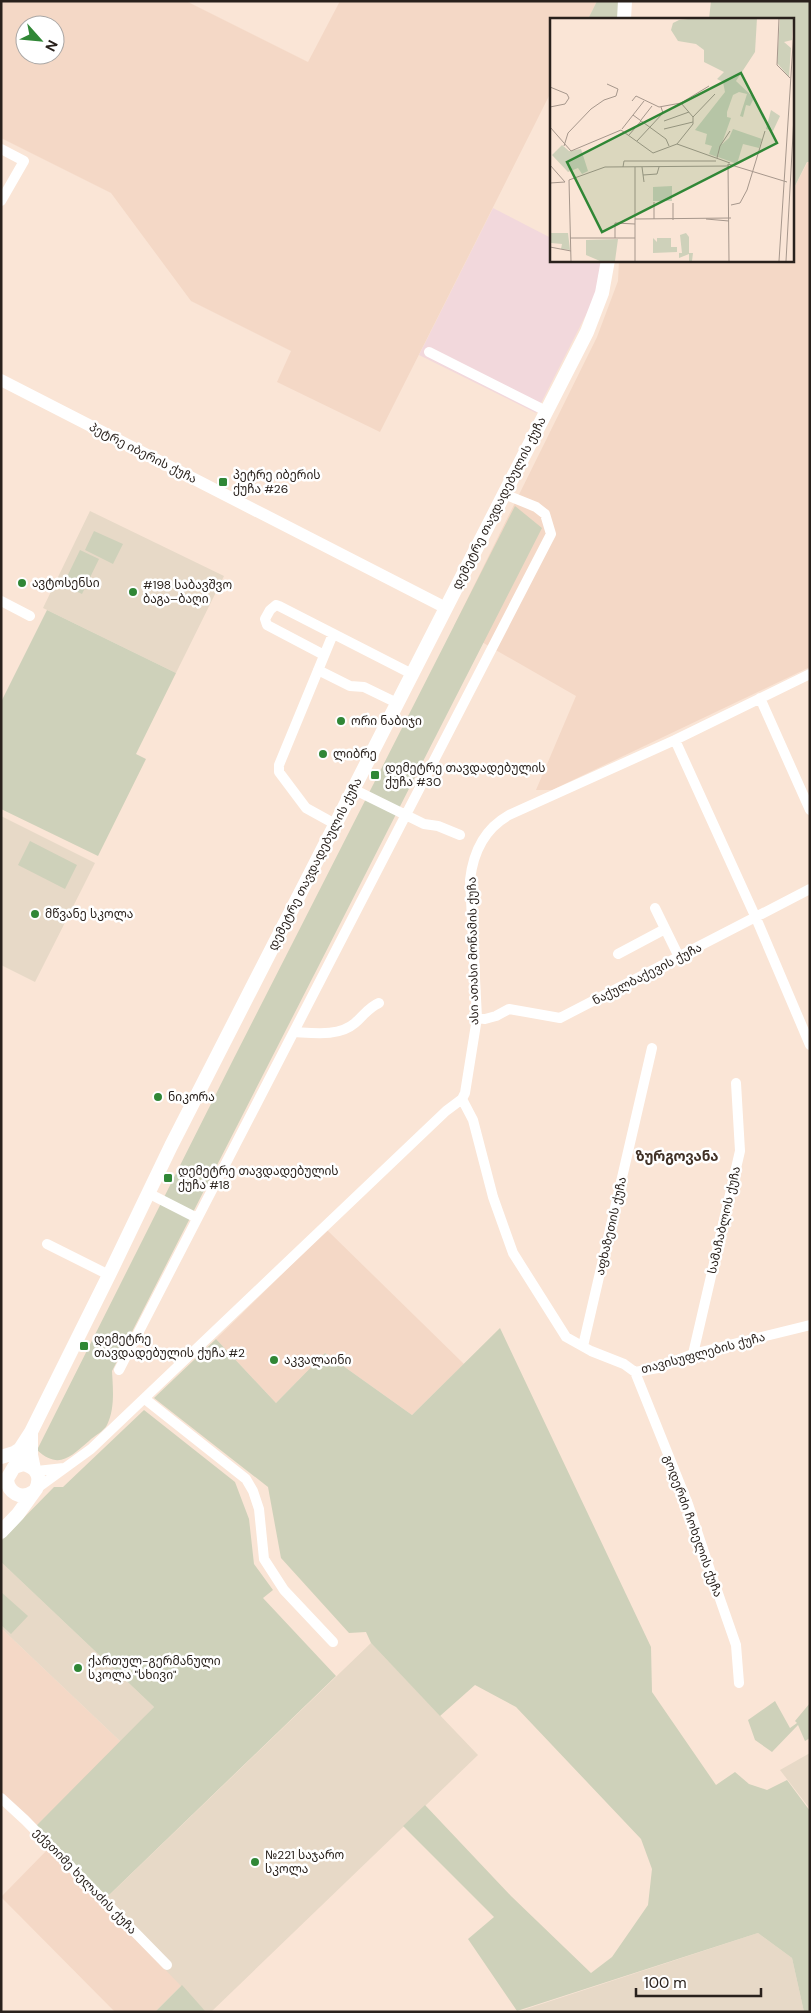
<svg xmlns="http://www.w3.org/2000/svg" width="811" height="2013" viewBox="0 0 811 2013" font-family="'DM Sans','Noto Sans Georgian',sans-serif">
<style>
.commercial{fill:#f2d8dc}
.built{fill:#f4d8c6;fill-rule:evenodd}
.education{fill:#e7d9c7}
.green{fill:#ced1ba}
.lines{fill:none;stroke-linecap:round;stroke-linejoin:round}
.minor{stroke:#fff;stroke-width:10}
.tertiary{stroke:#fff;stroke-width:12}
.secondary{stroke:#fff;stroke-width:14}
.poi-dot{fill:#308736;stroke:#fff;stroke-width:2}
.labels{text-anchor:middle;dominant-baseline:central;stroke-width:5;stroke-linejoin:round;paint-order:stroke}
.street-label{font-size:12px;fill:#29211c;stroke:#fff}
.poi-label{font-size:12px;fill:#29211c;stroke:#fff;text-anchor:start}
.neighbourhood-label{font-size:14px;font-weight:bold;fill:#423227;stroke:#fff}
.inset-road{fill:none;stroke:#a6978c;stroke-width:1}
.view{fill:#308736;fill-opacity:0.15;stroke:#308736;stroke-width:2.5}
.inset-edge{fill:none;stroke:#29211c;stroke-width:2.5}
</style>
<rect width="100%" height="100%" fill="#fae5d6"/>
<path class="commercial" d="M493,208L551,238V260H595L601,263L596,295L536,413L419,355Z"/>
<path class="built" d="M1,1H186L308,62L340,1H597L588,19H551V92L380,432L277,382L291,351L191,301L111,193L1,138ZM25,25H55V55H25Z
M808,161L810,162V667L552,790H536L576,696L454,626L597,337L618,281L619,260H792V192Z
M327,1230L464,1364L412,1415L325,1353L276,1403L216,1339Z
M1,1628L121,1742L30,1832L1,1802Z
M48,1849L182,1985L155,2012H115L1,1897Z"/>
<path class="education" d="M90,511L224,576L176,673L43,608Z
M1,816L95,863L35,982L1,965Z
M1,1562L154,1707L121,1742L1,1628Z
M371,1643L478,1755L211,2012H206L101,1903Z
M810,1753V1809L780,1770Z
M758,1933L792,1958L804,2012H517Z"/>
<path class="green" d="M597,1H621L619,19H588Z
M711,1H810V162H807L792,192V19H709Z
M515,506L542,528L112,1371C113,1389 115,1409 107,1425C104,1431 94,1436 89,1441C70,1457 59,1470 37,1450L234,1058Z
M94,531L123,544L113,564L85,550Z
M80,550L99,559L82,594L63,585Z
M47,610L176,673L136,754L146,759L98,856L1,809V702Z
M30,841L77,865L65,889L18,865Z
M500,1328L651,1647L652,1692L716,1785L735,1772L749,1784L767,1790L787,1780L810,1811V2012H804L792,1958L758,1933L517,2011L468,1939L494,1917L403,1826L425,1805L511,1896L591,1973L612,1957L648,1905L652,1869L641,1839L516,1707L475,1685L440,1716L371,1643L366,1632L349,1633L281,1558L268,1487L154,1398L216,1339L276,1403L325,1353L412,1415Z
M144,1410L235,1482L249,1519L254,1564L273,1590L263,1598L336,1676L107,1897L36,1826L154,1707L1,1562V1541L54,1487H63Z
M1,1592L28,1616L11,1634L1,1625Z
M775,1701L790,1728L797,1723L795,1721L810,1703V1738L805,1741L798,1725L772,1752L755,1740L748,1720Z
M182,1985L206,2012H155Z"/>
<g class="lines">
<path class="minor" d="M1,149L24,161L1,201
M429,352L546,411
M1,601L30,616
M333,634L279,765V772L306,808L335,824
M324,655L267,625L265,619L270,610L276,605L279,606L412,674
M318,670L350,686L364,687L397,703
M760,698L810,810
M675,740L756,918L810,1045
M353,789L424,824L438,826L460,835
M655,908L679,957
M618,954L665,929
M477,1018L485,1019L496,1016L509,1009L560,1018L810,889
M294,1032C313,1033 339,1037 355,1023C363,1016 369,1007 379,1003
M462,1099L473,1120L493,1197L513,1253L566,1337L591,1351L624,1364L635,1372L658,1368L693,1354L810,1325
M148,1193L197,1218
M47,1244L109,1275
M583,1346L652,1048
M693,1354L740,1151L736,1083
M119,1370L551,534L545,514L536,507L504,494
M635,1372L688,1504L712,1576L736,1645L739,1683
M145,1399L246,1479L253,1491L259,1509L264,1559L284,1590L333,1642
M37,1471L64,1468
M36,1489L91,1449L446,1111L462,1099L465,1093L477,1018L470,880C473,853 484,829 509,815L675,740L810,674
M1,1798L25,1820L167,1965"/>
<path class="tertiary" d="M1,380L446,608"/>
<path class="secondary" d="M624,19L625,1
M1,1457L14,1453L20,1449
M17,1465L20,1449L31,1432
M34,1469L31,1455V1432L109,1275L171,1146L587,332L602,293L608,260
M1,1532L18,1514L36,1489C42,1476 36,1467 23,1464L14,1467L7,1479C8,1493 21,1500 33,1492"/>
</g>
<g class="poi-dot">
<rect x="218" y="477" width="10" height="10" rx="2.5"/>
<circle cx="22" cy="583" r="5"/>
<circle cx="133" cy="592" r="5"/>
<circle cx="341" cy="721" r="5"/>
<circle cx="323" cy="754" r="5"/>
<rect x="370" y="770" width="10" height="10" rx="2.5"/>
<circle cx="35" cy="914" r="5"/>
<circle cx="158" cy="1097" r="5"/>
<rect x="163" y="1173" width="10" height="10" rx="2.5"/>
<rect x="79" y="1341" width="10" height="10" rx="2.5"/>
<circle cx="274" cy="1360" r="5"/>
<circle cx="78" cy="1668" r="5"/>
<circle cx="255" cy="1862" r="5"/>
</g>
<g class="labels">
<g class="street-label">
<text transform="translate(143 453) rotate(27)">პეტრე იბერის ქუჩა</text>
<text transform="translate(499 503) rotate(-63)">დემეტრე თავდადებულის ქუჩა</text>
<text transform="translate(315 864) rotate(-63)">დემეტრე თავდადებულის ქუჩა</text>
<text transform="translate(473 951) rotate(-91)">ასი ათასი მოწამის ქუჩა</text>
<text transform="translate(647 974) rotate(-27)">ნაქულბაქევის ქუჩა</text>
<text transform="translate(724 1220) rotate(-77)">სამაჩაბლოს ქუჩა</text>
<text transform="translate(611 1226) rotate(-77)">აფხაზეთის ქუჩა</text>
<text transform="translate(703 1353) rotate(-15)">თავისუფლების ქუჩა</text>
<text transform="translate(693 1526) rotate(70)">გოდერძი ჩოხელის ქუჩა</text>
<text transform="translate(85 1881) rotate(46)">ექვთიმე ხელაძის ქუჩა</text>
</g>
<g class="poi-label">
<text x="233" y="475">პეტრე იბერის<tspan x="233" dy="14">ქუჩა #26</tspan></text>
<text x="32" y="583">ავტოსენსი</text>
<text x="143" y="585">#198 საბავშვო<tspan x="143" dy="14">ბაგა–ბაღი</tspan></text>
<text x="351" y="721">ორი ნაბიჯი</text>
<text x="333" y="754">ლიბრე</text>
<text x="385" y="768">დემეტრე თავდადებულის<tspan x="385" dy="14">ქუჩა #30</tspan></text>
<text x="45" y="914">მწვანე სკოლა</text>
<text x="168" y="1097">ნიკორა</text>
<text x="178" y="1171">დემეტრე თავდადებულის<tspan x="178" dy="14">ქუჩა #18</tspan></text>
<text x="94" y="1339">დემეტრე<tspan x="94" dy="14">თავდადებულის ქუჩა #2</tspan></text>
<text x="284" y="1360">აკვალაინი</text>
<text x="88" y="1661">ქართულ-გერმანული<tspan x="88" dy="14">სკოლა "სხივი"</tspan></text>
<text x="265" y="1855">№221 საჯარო<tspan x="265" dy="14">სკოლა</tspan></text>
</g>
<g class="neighbourhood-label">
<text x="677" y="1156">ზურგოვანა</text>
</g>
</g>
<g transform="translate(550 18)">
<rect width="244" height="244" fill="#fae5d6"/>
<path d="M147,0H207L205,34L186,63L204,80L200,88L196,87L193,99L190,98L197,76L189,74L183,77L177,94V99L181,100L167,139L159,136L162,128L155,126L157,116L145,112L175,74L173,64L167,61L174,54L154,44V32L146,26L128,23L121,12L123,5L129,2ZM230,0H243L242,22L234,24L241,30L239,59L227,45ZM221,92L230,98L223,113L216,111ZM183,111L212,121L209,130L193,126L187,146L168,139L170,128L179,120ZM12,127L19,133L31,131L38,153L32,156L28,150L18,154L2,137ZM122,168V183H103V169ZM0,215H18L20,232L11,231L12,226L1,225ZM136,215L139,219V235H143L142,243H139V236L129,240V235H132L130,217ZM103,220L107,224V220H121V229H127V234L103,235ZM68,221L65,243H50L36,237V222Z" fill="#ced1ba"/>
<path class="inset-road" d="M229,0L227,47L240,60M0,69L17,76L19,80L15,86L0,89M82,83L86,78L109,89L131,85L159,68M83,97L116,121L119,128M143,99L165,76M91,102L102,88M114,103L139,94M0,109L21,133L71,112L103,135L127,126L180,145M72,111L94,83M114,111L143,104M79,117L91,103M87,123L113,95L111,89M127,126L143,106V99L131,85M14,128L18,115L41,91L54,82L66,78L68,71L57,66M167,140L170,128L180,113M0,147L15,164M73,149L74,143H166M92,149L94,164M93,157L107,156L109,149M0,165L15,164M104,184V201M181,187L190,185L197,172L215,113M85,201L181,200M156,201L179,203M123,202V185M20,220H85M65,220V205L85,206M0,229L21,233M21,243L19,162L55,149L179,148M85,243V149M179,243L178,146L237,164M229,243L244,11M236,243L244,98"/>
<path class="view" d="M191,55L227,125L52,214L17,144Z"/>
<rect width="244" height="244" class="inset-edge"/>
</g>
<rect width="811" height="2013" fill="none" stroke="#29211c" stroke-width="5"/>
<g transform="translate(40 40) rotate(117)"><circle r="24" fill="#ffffff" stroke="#a9a6a4"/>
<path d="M0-4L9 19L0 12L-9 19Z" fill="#308736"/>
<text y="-8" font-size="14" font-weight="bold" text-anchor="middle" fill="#29211c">N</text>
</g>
<path d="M636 1988v8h125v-8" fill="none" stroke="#29211c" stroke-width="2.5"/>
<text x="644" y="1988" font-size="15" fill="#29211c" stroke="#ffffff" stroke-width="4" paint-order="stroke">100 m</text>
</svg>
